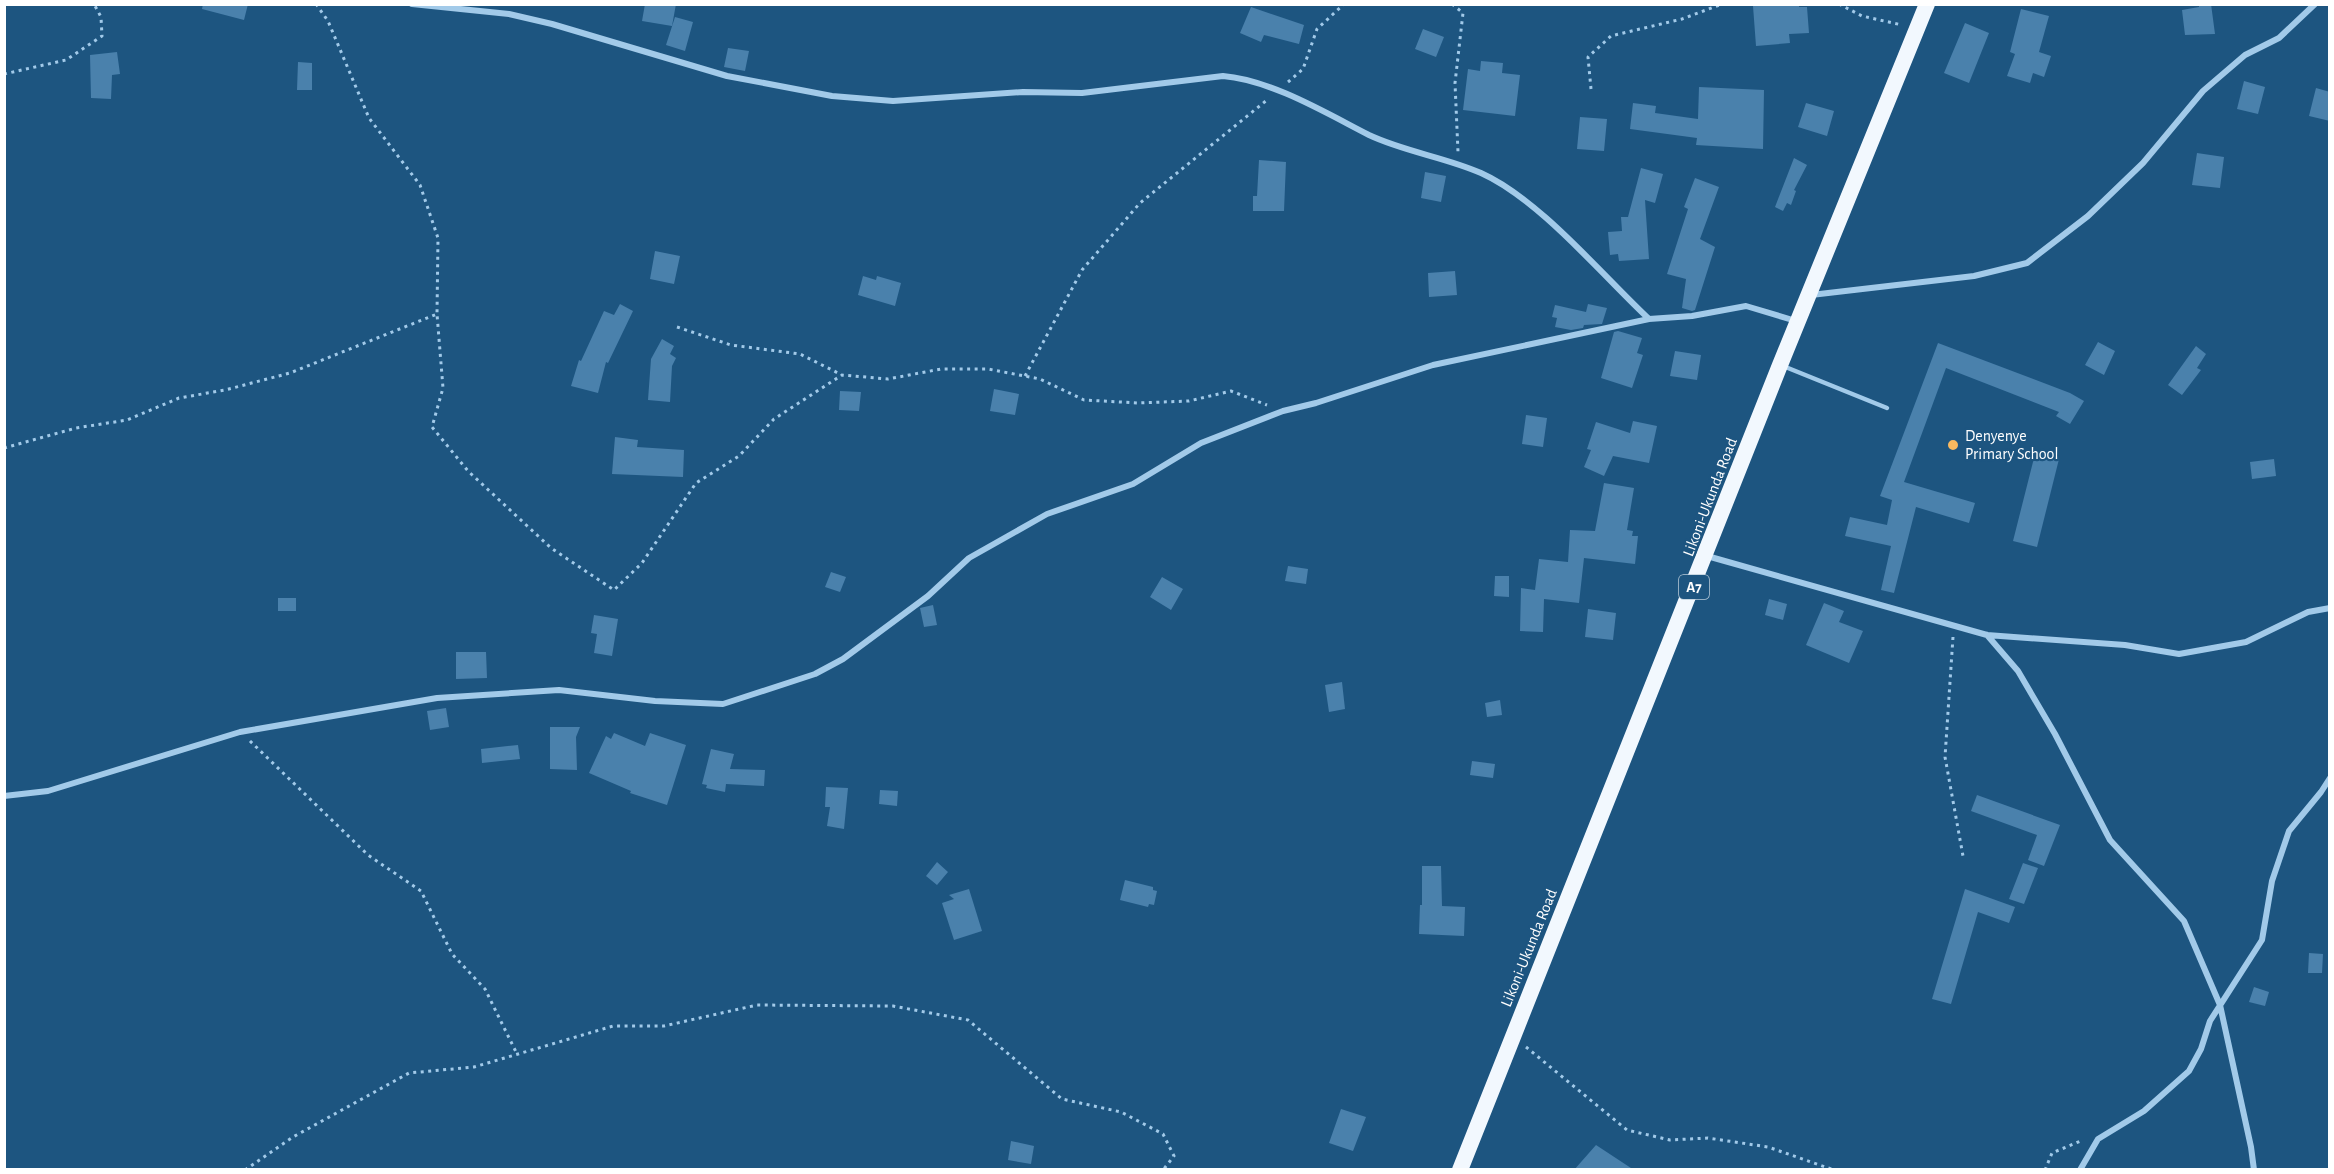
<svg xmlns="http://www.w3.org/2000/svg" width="2334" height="1174" viewBox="0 0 2334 1174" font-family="'Alegreya Sans',sans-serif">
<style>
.building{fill:#4a81ac}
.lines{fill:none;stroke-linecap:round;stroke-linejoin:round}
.path{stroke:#a2cae9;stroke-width:3;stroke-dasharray:3 4.5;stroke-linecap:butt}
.service{stroke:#a2cae9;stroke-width:4.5}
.minor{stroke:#a2cae9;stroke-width:6}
.trunk{stroke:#f2f8fe;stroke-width:16}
.poi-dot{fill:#f8b960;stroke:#1d5580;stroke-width:2}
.labels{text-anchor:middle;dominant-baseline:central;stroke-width:4.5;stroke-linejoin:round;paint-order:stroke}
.shield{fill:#1d5580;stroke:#bbccd9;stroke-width:1.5}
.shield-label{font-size:15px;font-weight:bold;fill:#fff}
.poi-label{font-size:16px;fill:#fff;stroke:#1d5580;text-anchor:start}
.street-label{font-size:16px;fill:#fff;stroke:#1d5580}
</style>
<rect width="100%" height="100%" fill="#1d5580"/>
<path class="building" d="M203,4H248L244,20L202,9Z
M645,4H676L672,26L642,21Z
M1799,4V7H1807L1809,33L1789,34L1790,43L1756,46L1753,6Z
M2199,4H2211L2215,34L2185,35L2182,10L2199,7Z
M1251,7L1304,25L1299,44L1264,35L1261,42L1240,33Z
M2021,9L2049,16L2039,52L2051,56L2044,77L2033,73L2030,83L2007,76L2015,54L2010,52Z
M675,17L693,22L685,51L666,45Z
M1965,23L1989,33L1969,83L1944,73Z
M1423,29L1444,37L1436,57L1415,49Z
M728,48L749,51L745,71L724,67Z
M117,52L120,74L112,75L111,99L91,98L90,55Z
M1481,61L1503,63L1502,73L1520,75L1515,116L1463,110L1468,69L1480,71Z
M298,62L312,63V90H297Z
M2244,81L2265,87L2258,114L2237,109Z
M1699,87L1764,90L1763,149L1696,145L1697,138L1630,129L1633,103L1656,106L1655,113L1698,119Z
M2316,88L2330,92V121L2309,116Z
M1806,103L1834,111L1827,136L1798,127Z
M1580,117L1607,119L1604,151L1577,149Z
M2197,153L2224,157L2220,188L2192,185Z
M1794,158L1807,165L1794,190L1796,191L1791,205L1787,203L1783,211L1775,207Z
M1259,160L1286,162L1284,211H1253V196H1257Z
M1641,168L1663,174L1655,203L1645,200L1649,259L1619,261L1618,254L1610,255L1608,232L1622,231L1621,217H1628Z
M1425,172L1446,176L1441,202L1421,198Z
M1695,178L1719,187L1700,239L1715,247L1695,310L1692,311L1682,308L1686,279L1667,274L1688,209L1684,207Z
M655,251L680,256L674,284L650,279Z
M1455,271L1457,295L1429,297L1428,273Z
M863,276L876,280L877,276L901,283L895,306L858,295Z
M620,304L633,311L608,363L606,362L598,393L571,386L579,360L581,361L604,311L614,315Z
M1588,304L1607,308L1602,324L1584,325L1583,328L1571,330L1555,327L1557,318L1552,317L1555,305L1586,312Z
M1618,331L1642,338L1637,353L1643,355L1632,388L1601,378L1614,332Z
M662,339L674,346L670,354L676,358L672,366L670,402L648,400L651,359Z
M2098,342L2115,351L2104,375L2085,365Z
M1938,343L2070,393L2084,401L2070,424L2056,416L2059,412L1946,368L1904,482L1975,503L1969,523L1916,507L1894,593L1881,590L1891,546L1845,536L1850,517L1887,525L1892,500L1880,496Z
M2196,346L2206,354L2197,368L2201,370L2182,395L2168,385Z
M1675,351L1701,355L1697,380L1670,376Z
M994,389L1019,394L1015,415L990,411Z
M840,391L861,392L859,411L839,410Z
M1526,415L1547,418L1543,447L1522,444Z
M1633,421L1657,426L1649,463L1613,456L1604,476L1584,467L1591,450L1587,449L1596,422L1630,433Z
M615,437L638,440L637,447L684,450L683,477L612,474Z
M2035,454L2059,459L2037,547L2013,541Z
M2274,459L2276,476L2252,479L2250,462Z
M1604,483L1634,488L1627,530L1633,531L1632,536H1638L1635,564L1584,558L1579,603L1544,599L1543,632L1520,631L1521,588L1535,590L1539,559L1568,562L1570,530L1595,531Z
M1288,566L1308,569L1306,584L1285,581Z
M831,572L846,577L840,592L825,587Z
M1495,576H1509V597L1494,596Z
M1162,577L1183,589L1171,610L1150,597Z
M278,598H296V611H278Z
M1769,599L1787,604L1783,620L1765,615Z
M1824,603L1844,611L1839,622L1863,631L1849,663L1806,645Z
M933,605L937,625L924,627L920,608Z
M1588,609L1616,613L1613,640L1585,637Z
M594,615L618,619L612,656L594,653L597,634L591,633Z
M456,652H486L487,678L456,679Z
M1342,682L1345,709L1329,712L1325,685Z
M1500,700L1502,715L1487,717L1485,703Z
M446,708L449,727L430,730L427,711Z
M550,727H580L576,737L577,770L550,769Z
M614,733L645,746L650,733L686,745L667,805L630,793L631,791L589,773L606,736L611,739Z
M518,745L520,759L482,763L481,749Z
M711,749L734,754L730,769L765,770L764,786L726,784L725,792L706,788L707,785L702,784Z
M1472,761L1495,764L1493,778L1470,775Z
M826,787L848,788L844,829L827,826L830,807H825Z
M880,790L898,791L897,806L879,804Z
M1977,795L2060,825L2044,866L2028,860L2037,835L1971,811Z
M937,862L948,872L937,885L926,876Z
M2023,863L2038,868L2024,904L2009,899Z
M1422,866H1441L1442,906L1465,907L1464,936L1419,934L1420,905H1422Z
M1125,880L1153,887V890L1157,891L1154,905L1149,904L1148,907L1120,900Z
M969,889L982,931L954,940L942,903L954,899L949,895Z
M1965,889L2015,907L2009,923L1978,912L1951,1004L1932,999Z
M2309,953L2323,954L2322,973H2308Z
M2254,987L2269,992L2265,1006L2249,1002Z
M1341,1109L1366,1117L1353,1151L1329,1143Z
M1011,1141L1034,1146L1031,1164L1008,1160Z
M1596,1145L1634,1170H1574Z"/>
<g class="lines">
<path class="path" d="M316,4L328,21L369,118L420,185L438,238L437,314
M1452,4L1463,13L1455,83L1458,152
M1839,4L1862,16L1902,25
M4,74L66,60L102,36L101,17L94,4
M1288,82L1303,69L1317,29L1344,4
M1591,89L1588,57L1611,36L1682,19L1722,4
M677,327L731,345L800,354L842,375
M1025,376L1082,270L1140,203L1267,100
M4,448L76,428L127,420L179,398L225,390L290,373L437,314L443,388L432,427L468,471L551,548L614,590L642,563L696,483L739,456L774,419L842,375L888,379L941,369H988L1040,379L1084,400L1138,403L1189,401L1231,391L1267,405
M1953,637L1945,757L1963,856
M250,741L368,855L421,891L452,954L485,989L517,1054
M1526,1047L1627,1130L1670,1140L1708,1138L1768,1147L1834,1170
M245,1170L293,1137L409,1073L474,1067L613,1026H664L757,1005L893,1006L968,1020L1062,1099L1121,1112L1163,1134L1174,1156L1163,1170
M2045,1170L2052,1153L2083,1140"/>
<path class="service" d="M1783,366L1887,408"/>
<path class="minor" d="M412,4L509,14L552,24L727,76L832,96L893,101L1023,92L1082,93L1223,76C1271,80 1326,113 1369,135C1405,152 1445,157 1481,173C1539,199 1602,275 1649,319
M1811,295L1974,276L2027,263L2088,216L2143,163L2203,91L2245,55L2279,38L2315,4
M1707,556L1987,635L2125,645L2179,654L2246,642L2308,612L2330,608
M1987,635L2018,671L2055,734L2110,840L2184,921L2220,1005L2251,1147L2254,1170
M4,796L48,791L240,732L437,698L559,690L655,701L723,704L815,674L843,659L928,596L969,558L1047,514L1133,484L1201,443L1283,411L1316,403L1433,365L1649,319L1692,316L1746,306L1796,321
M2080,1170L2098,1139L2144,1111L2189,1071L2201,1049L2210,1021L2262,940L2272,881L2289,831L2321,792L2330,778"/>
<path class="trunk" d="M1460,1170L1780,365L1927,4"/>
</g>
<circle class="poi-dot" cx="1953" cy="445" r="6"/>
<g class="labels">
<rect class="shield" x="1679" y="575" width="30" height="24" rx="4.5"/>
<g class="shield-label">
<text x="1694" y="587">A7</text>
</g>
<g class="poi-label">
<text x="1965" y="436">Denyenye<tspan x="1965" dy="18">Primary School</tspan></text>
</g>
<g class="street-label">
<text transform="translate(1710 497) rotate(-69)">Likoni-Ukunda Road</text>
<text transform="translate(1529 948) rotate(-68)">Likoni-Ukunda Road</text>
</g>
</g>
<rect width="2334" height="1174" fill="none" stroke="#ffffff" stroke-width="12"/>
</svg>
